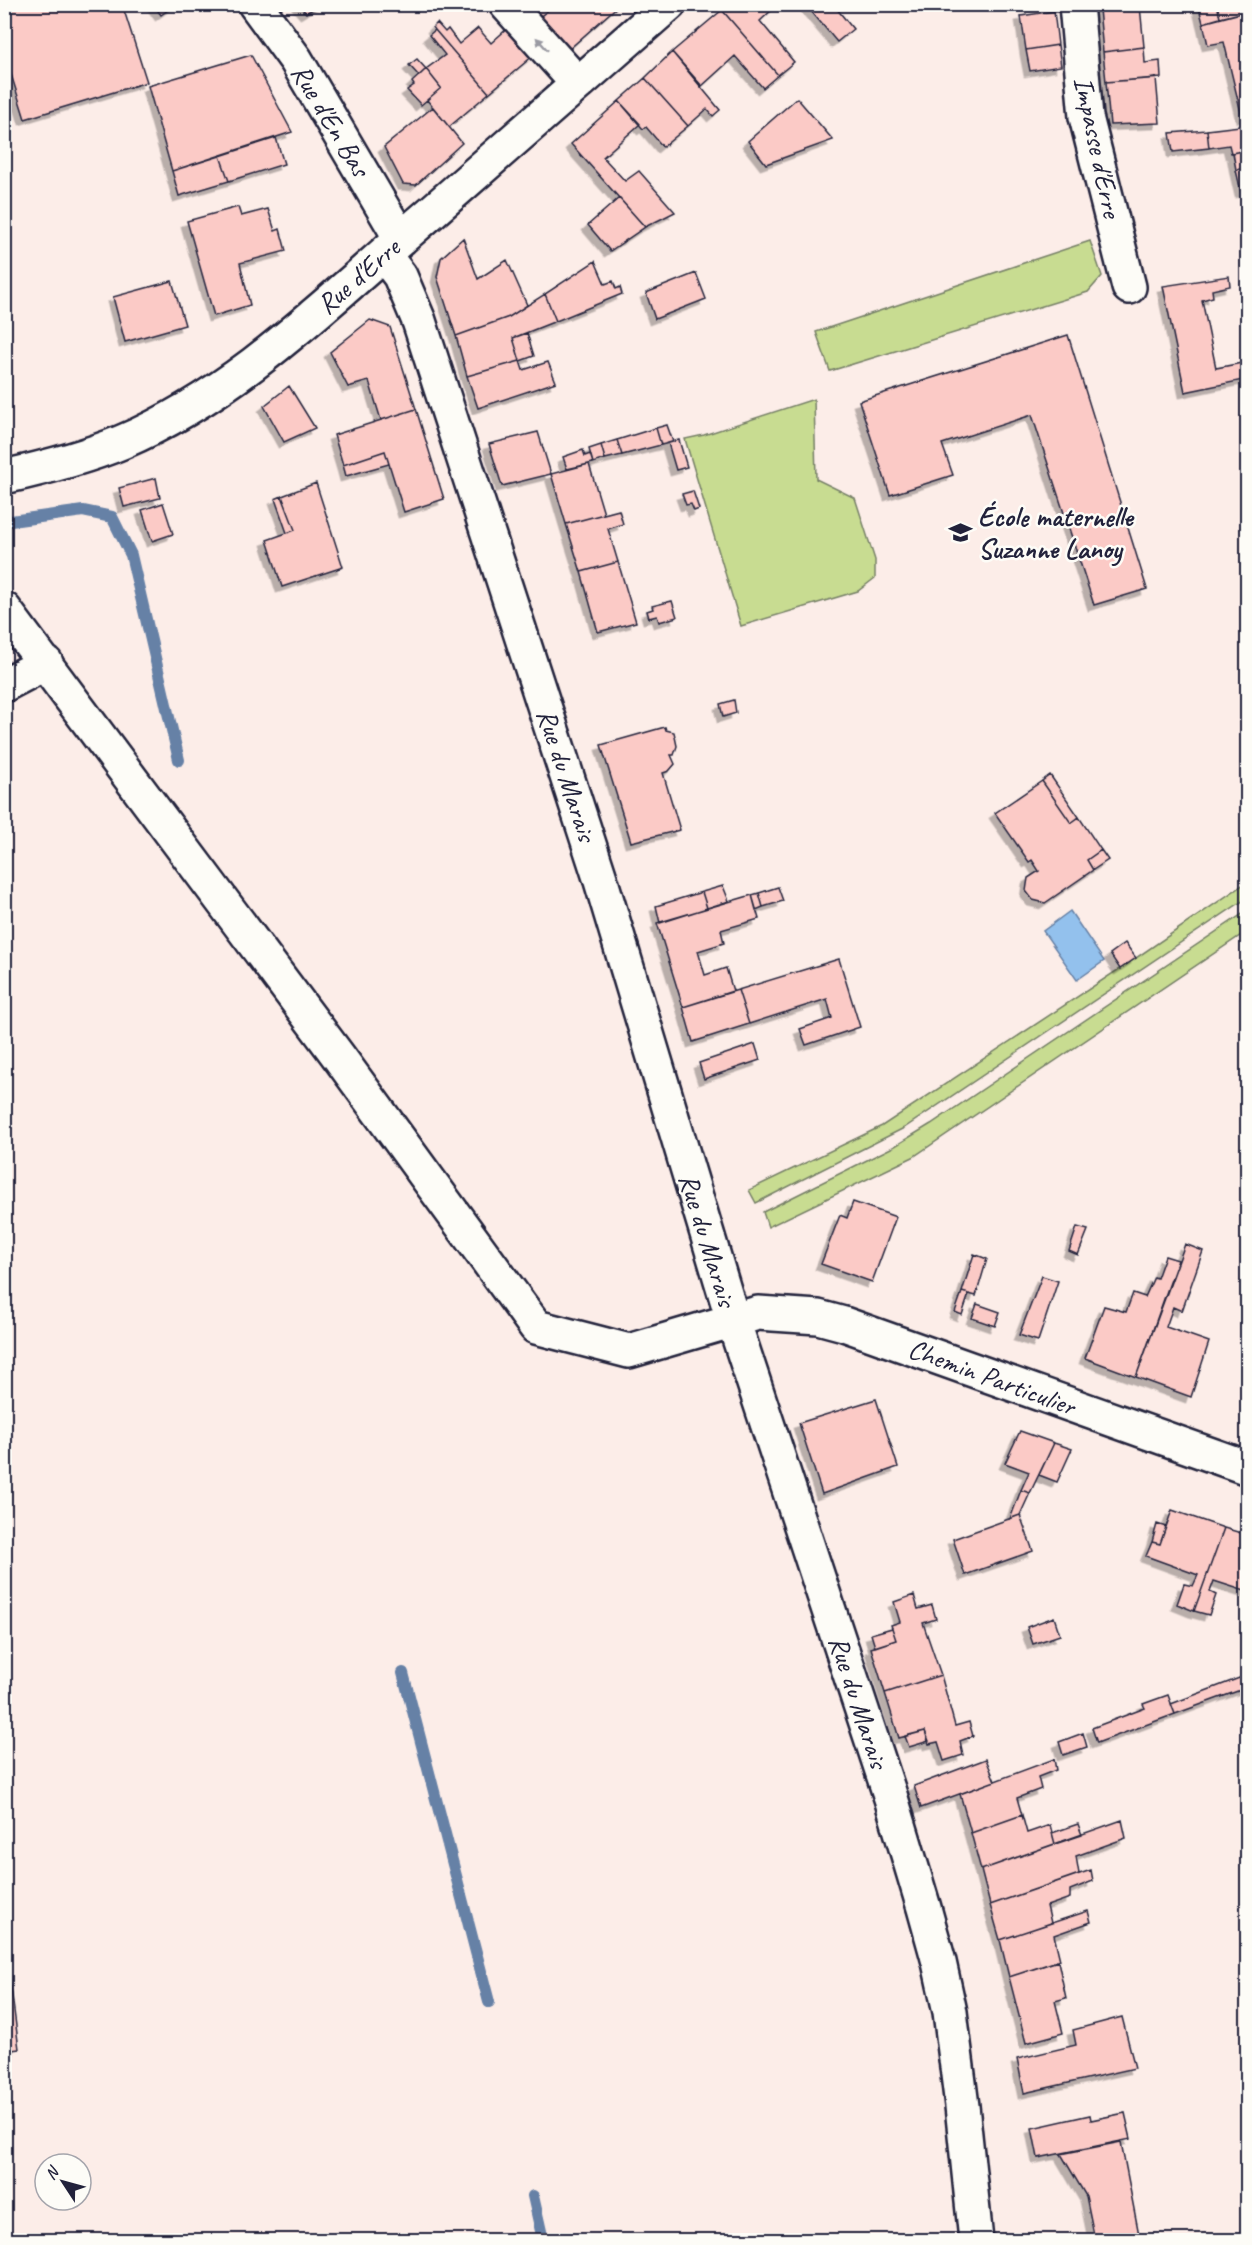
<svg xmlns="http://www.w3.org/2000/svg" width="1252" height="2245" viewBox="0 0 1252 2245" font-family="Caveat,sans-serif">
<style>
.green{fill:#c8dc91;stroke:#757f66;stroke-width:1.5}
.water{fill:#93c1ed;stroke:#6681a6;stroke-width:1.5}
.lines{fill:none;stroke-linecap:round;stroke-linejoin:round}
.stream{stroke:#6681a6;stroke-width:12}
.building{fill:#fbcac6;stroke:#22223b;stroke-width:1.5;filter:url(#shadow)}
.minor-casing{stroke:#22223b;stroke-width:38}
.minor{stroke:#fdfcf7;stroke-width:33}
.oneway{fill:#9a9aa2}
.labels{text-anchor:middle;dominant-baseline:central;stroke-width:5;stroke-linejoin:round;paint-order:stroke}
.street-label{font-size:28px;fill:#22223b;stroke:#fdfcf7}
.poi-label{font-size:28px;font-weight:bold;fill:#22223b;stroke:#fdfcf7;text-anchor:start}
</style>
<defs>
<filter id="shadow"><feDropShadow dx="-5.5" dy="5.5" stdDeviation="0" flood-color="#0004"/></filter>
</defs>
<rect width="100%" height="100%" fill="#fcede8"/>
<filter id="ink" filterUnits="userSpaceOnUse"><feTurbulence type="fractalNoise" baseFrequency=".0167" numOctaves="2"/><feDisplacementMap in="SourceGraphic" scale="12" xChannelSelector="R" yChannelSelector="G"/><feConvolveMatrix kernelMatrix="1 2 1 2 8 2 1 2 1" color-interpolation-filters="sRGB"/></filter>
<g filter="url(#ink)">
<path class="green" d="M1090,241L1102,276L1088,292L830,371L816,332Z
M814,399L816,479L855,498L875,560V578L858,591L741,626L685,439L704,435Z
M1247,882V898L904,1128L756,1203L749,1190L882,1126L1136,958Z
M1247,911V931L913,1157L768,1227L763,1212L895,1146L931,1124Z"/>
<path class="water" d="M1070,911L1104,961L1077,980L1043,931Z"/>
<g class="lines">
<path class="stream" d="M4,522L83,511L112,517L131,555L179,760
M403,1673L489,2002
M533,2196L543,2240"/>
</g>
<path class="building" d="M4,4H122L147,82L25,119L4,52Z
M153,4H176L161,15Z
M298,4H321L306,13Z
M518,4H542L547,11L533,22Z
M550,4H620L567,51L533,22L552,7Z
M728,4H778L760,21L794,62L778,75L722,10Z
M805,4H833L853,29L837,42Z
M1099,4H1157L1099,9Z
M1198,4H1217L1220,18L1203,23Z
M1217,4H1248V11L1220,18Z
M1140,6L1144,47L1103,52L1099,9Z
M722,10L778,75L763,88L735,56L702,86L672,52Z
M1054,11L1058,45L1026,50L1021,16Z
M1248,11V116L1242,117L1224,42L1208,45L1203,23Z
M437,23L445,32L448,29L459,44L478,28L491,43L509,27L534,55L489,93L435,30L433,27Z
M435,30L489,93L449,127L427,100L441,88L426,69L445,55L429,35Z
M1058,45L1061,66L1030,71L1026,50Z
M1144,47L1145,63L1160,61L1161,78L1106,82L1103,52Z
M672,52L720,110L713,116L707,109L688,126L645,78Z
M251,55L292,132L172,171L148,86Z
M417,59L426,69L419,76L409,65Z
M426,69L441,88L421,105L407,90L414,85L412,82Z
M645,78L688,126L663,147L646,127L643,129L619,101Z
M1156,78L1160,123L1110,125L1106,82Z
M797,98L833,140L766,164L748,141Z
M619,101L640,124L603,157L625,181L639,171L675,212L645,227L571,144Z
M433,107L462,143L416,185L403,184L384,147Z
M1248,125V150L1231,153L1229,145L1209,148L1207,130Z
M1207,130L1209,148L1173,152L1170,133Z
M276,138L284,164L229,181L220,156Z
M1248,150V167L1236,170L1233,153Z
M220,156L229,181L179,196L172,171Z
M1248,167V191L1241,192L1236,170Z
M619,198L645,227L610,251L588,225Z
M238,207L241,216L268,209L275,231L280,229L286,251L240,263L250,305L214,316L187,221Z
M463,238L478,279L507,260L527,305L509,317L456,336L437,277L441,258Z
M595,261L605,284L613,281L616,289L620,287L622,294L556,321L545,294Z
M696,273L706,299L655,319L646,293Z
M1229,276L1230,286L1212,290L1213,297L1202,300L1216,368L1247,362L1248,379L1185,392L1163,286Z
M172,281L185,325L125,342L113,297Z
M545,294L556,321L513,338L520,361L467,376L456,336L509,317Z
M370,320L390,327L416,409L381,420L369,381L348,387L330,352Z
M527,333L534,356L520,361L513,338Z
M1068,335L1147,589L1094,605L1032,415L942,444L953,475L890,495L859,401Z
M520,361L523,370L548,362L556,382L478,408L467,376Z
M289,386L315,428L284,442L264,406Z
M416,409L444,499L404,512L385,451L343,465L334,435Z
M667,425L673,442L661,445L656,428Z
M656,428L661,445L622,455L617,440Z
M538,432L551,474L502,486L489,444Z
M617,440L622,455L605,459L601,445Z
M679,440L687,467L676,470L668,443Z
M601,445L605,459L593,463L589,449Z
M583,450L585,456L590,454L593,463L567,469L563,457Z
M385,451L389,464L346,476L343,465Z
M589,464L604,514L566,524L551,474Z
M156,478L160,498L124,507L119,488Z
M316,483L343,567L282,587L267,540L295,530L282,496Z
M693,491L699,509L694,511L691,504L686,505L682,494Z
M282,496L295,530L287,533L275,499Z
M163,503L173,534L152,541L142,510Z
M619,510L623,524L608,529L618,562L581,572L566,524Z
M618,562L636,622L598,632L581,572Z
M672,601L677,617L659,622L657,616L649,618L647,611L653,609L652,606Z
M734,700L736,713L723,717L720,704Z
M665,727L666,730L674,732L677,746L674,755H671L675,764L669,771L663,773L680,830L631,842L601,745Z
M1050,775L1079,817L1071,823L1042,781Z
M1042,781L1071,823L1079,817L1101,850L1087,860L1093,870L1045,903L1033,900L1026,891L1028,878L1039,871L1032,860L1029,862L995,813Z
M1101,850L1108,860L1093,870L1087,860Z
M723,886L729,901L707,908L702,892Z
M778,887L783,901L763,907L759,893Z
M702,892L707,908L660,923L656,906Z
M759,893L763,907L756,910L752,895Z
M752,895L759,919L721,930L724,943L698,951L705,975L726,968L733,991L683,1007L657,923Z
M1125,943L1136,958L1120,969L1110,954Z
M839,959L860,1027L806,1045L800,1029L832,1018L827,999L749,1024L738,990Z
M738,990L749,1024L693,1042L683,1007Z
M755,1044L760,1060L704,1079L699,1063Z
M853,1202L896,1217L872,1282L821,1264L840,1215L847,1218Z
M1077,1227L1088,1230L1078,1255L1069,1251Z
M1185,1244L1203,1251L1182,1311L1173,1307L1166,1327L1209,1342L1191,1397L1136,1377Z
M974,1254L987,1259L976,1296L962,1292Z
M1165,1256L1178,1260L1136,1377L1085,1358L1104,1306L1126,1312L1133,1293L1145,1297L1154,1277L1157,1278Z
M1042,1276L1058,1281L1038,1341L1019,1335Z
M962,1292L969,1294L962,1315L955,1312Z
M977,1304L1000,1312L995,1326L972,1318Z
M876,1399L898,1467L822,1494L799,1423Z
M1020,1431L1054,1443L1030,1493L1021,1490L1029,1472L1005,1463Z
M1054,1443L1072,1449L1057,1482L1039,1475Z
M1021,1490L1030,1493L1020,1515L1010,1519Z
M1172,1510L1224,1528L1194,1611L1177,1604L1184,1584L1193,1586L1198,1575L1146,1556L1152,1542L1160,1544Z
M1020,1515L1033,1551L965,1575L953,1539Z
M1157,1524L1166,1527L1160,1544L1152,1542Z
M1224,1528L1248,1535V1592L1214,1581L1210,1592L1216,1595L1209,1615L1194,1611Z
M914,1595L918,1609L932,1605L936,1619L923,1623L941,1675L885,1693L871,1648L896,1640L891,1625L900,1622L894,1602Z
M1054,1617L1060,1635L1033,1644L1027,1627Z
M892,1628L896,1640L875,1647L871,1634Z
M941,1675L955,1726L969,1722L973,1736L960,1741L963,1755L944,1761L938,1742L929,1744L925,1731L899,1738L885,1693Z
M1242,1677L1246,1688L1175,1714L1171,1704Z
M1168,1695L1175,1714L1097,1743L1092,1728L1145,1708L1143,1704Z
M925,1731L929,1741L909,1747L905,1736Z
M1083,1733L1087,1747L1063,1755L1059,1742Z
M986,1759L995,1781L921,1808L914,1786Z
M1054,1759L1056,1770L1038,1777L1041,1789L1017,1798L1022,1815L971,1833L960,1794Z
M1022,1815L1027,1833L1050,1825L1055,1844L981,1870L971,1833Z
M1122,1820L1126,1838L1076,1856L1079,1874L990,1905L981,1870Z
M1078,1824L1082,1835L1055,1844L1052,1833Z
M1091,1870L1093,1881L1070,1890V1898L1047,1906L1051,1923L1000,1940L990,1905Z
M1088,1911L1091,1922L1054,1935L1060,1960L1009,1977L1000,1940Z
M4,1934L19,2049L4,2051Z
M1058,1961L1066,1998L1055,2001L1063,2033L1026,2043L1009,1977Z
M1122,2017L1135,2068L1024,2093L1017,2059L1076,2045L1073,2030Z
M1125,2113L1131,2139L1038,2158L1032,2128L1090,2115L1091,2120Z
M1121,2142L1140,2240H1095L1086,2196L1061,2154Z"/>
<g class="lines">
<defs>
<path id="minor" d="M255,4L296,60L401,239
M506,4L578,84
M1076,4L1086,117L1129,287
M384,255L400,276L419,321L601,881L733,1320L891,1798L924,1908L939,1962L950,2012L962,2106L976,2240
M4,477C44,468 84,458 122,442C230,396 315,314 403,237C492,160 580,82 669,4
M4,609L339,1057L536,1327L629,1351L758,1313L818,1317L844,1324L1248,1468
M4,685L46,663"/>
</defs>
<use href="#minor" class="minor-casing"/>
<use href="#minor" class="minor"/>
</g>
<defs><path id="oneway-solid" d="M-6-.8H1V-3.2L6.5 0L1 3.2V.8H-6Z" transform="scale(1.5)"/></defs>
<use class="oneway" href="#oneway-solid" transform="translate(542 44) rotate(-132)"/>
</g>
<defs>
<symbol id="school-bare" viewBox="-9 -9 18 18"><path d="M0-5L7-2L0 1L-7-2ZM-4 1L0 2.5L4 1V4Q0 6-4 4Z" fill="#22223b" stroke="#fdfcf7" stroke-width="2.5" paint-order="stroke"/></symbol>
</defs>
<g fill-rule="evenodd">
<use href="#school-bare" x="944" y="516" width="33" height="33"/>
</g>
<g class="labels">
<g class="street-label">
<text transform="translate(331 120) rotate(59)">Rue d'En Bas</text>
<text transform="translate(1098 147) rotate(78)">Impasse d'Erre</text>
<text transform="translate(358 276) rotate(-41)">Rue d'Erre</text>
<text transform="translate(567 775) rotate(72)">Rue du Marais</text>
<text transform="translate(708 1240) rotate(73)">Rue du Marais</text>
<text transform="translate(992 1377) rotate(20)">Chemin Particulier</text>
<text transform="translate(859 1702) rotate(72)">Rue du Marais</text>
</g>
<g class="poi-label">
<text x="978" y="516">École maternelle<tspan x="978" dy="32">Suzanne Lanoy</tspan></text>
</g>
</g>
<rect width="1252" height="2245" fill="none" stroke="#fdfcf7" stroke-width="24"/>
<rect x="12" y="12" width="1228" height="2221" fill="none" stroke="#22223b" stroke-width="2" filter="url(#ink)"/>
<g transform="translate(63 2182) rotate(306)"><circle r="28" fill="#fdfcf7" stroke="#a5a5ac" stroke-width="1.5"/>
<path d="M0-4.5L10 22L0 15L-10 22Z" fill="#22223b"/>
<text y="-9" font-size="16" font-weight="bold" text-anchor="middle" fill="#22223b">N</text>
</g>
</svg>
